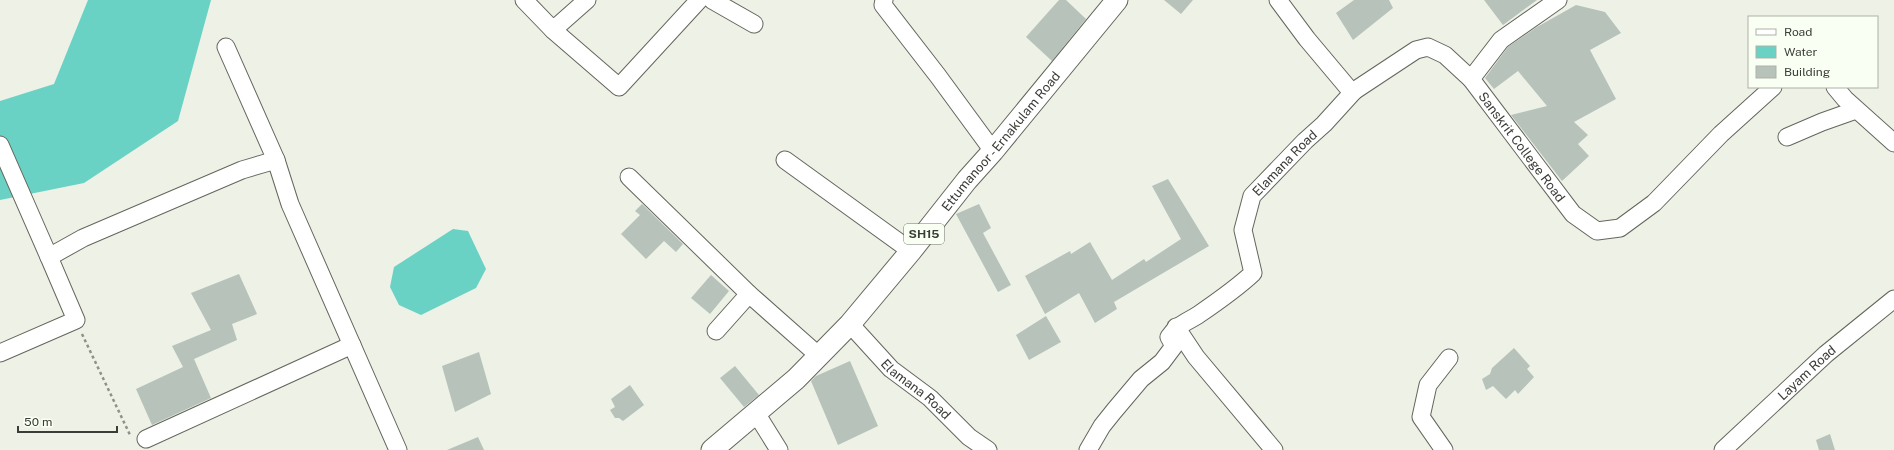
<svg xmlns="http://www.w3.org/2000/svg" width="1894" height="450" viewBox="0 0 1894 450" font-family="'Public Sans',sans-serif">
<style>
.water{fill:#69d2c4}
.building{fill:#b7c2ba}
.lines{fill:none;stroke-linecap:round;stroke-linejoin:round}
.minor-casing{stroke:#63665c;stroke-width:19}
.major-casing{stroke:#63665c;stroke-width:23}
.path{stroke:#8e9189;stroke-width:2.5;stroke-dasharray:3 3;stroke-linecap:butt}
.minor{stroke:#fff;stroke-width:17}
.major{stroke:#fff;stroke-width:21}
.labels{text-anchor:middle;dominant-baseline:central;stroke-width:4;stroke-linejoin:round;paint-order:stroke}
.shield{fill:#fafff3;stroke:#74766f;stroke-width:1}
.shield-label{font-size:12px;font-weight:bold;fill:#3a3c37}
.street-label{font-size:13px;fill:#3a3c37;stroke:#fafff3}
</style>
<rect width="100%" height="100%" fill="#edf1e6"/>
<path class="water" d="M88,0H211L178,121L84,183L0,200V101L54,84Z
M453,229L468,231L486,269L476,288L421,315L399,305L390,287L394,267Z"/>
<path class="building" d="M1059,0H1066L1086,19L1052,61L1026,37Z
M1164,0H1193L1181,14Z
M1354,0H1389L1393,8L1353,40L1336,13Z
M1484,0H1537L1503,25Z
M1576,5L1605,12L1621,33L1590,50L1616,99L1574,122L1588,135L1578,144L1589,156L1562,181L1511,115L1547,106L1518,71L1494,89L1485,78L1508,47L1537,27Z
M1168,179L1209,246L1114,302L1117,309L1095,323L1079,293L1045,314L1025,276L1070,251L1071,254L1090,242L1112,280L1144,259L1146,262L1181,239L1152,186Z
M642,204L683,244L676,252L664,241L646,259L621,234L640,215L635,211Z
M979,204L991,228L983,233L1011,285L998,292L956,214Z
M239,274L257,314L232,324L237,340L194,359L211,398L152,425L136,389L183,367L172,346L211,330L191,293Z
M711,275L729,291L710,314L691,298Z
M1046,316L1061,342L1029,360L1016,335Z
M1514,348L1530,366L1527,369L1534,377L1518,394L1515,390L1506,399L1493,386L1486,390L1482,379L1490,374L1492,368Z
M479,352L491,394L455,412L442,366Z
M850,361L878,426L838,445L811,381L816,376Z
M735,366L759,395L744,407L720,378Z
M630,385L644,405L623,421L619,418H615L610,410L615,407L611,399Z
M1830,434L1835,450H1819L1816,440Z
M478,437L484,450H447Z"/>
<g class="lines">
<defs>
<g id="minor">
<path d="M524,0L553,30L587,0"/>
<path d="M712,0L754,24"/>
<path d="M884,0L883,5L938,76L993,151"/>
<path id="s1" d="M1278,0L1307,39L1349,89L1354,91L1416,50L1428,47L1445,55L1471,79L1573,214L1597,231L1620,228L1654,203L1721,134L1773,87"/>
<path d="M553,30L619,87L699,0"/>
<path d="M226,47L276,160"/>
<path d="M1471,79L1501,40L1558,0"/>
<path d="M1835,87L1845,99L1894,143"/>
<path d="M1787,137L1822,122L1856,110"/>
<path d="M0,145L49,257L83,238L242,170L276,160L290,204L398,450"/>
<path d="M785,160L911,251"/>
<path d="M629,177L749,294L818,355"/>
<path id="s2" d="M850,324L891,369L930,398L969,437L988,450"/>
<path d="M1176,327L1196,357L1274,450"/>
<path d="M716,331L749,294"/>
<path d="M0,353L76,320L49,257"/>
<path d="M756,413L779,450"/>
<path d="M146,439L352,345"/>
<path id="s3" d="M1088,450L1102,426L1114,411L1141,379L1162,362L1174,346L1169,337C1177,325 1187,322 1198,315C1217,302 1236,289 1253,273L1243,230L1252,196L1305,141L1324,124L1354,91"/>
<path d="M1444,450L1421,417L1428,385L1449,358"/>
<path id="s4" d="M1723,450L1826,354L1894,299"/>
</g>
<g id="major">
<path id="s5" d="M712,450L796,379L850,324L911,251L967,180L993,151L1117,0"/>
</g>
</defs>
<use href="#minor" class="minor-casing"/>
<use href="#major" class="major-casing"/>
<path class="path" d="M82,334L131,437"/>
<use href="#minor" class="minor"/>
<use href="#major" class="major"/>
</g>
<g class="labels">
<rect class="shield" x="904" y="224" width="40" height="20" rx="3"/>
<g class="shield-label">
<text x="924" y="234">SH15</text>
</g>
<g class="street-label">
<text stroke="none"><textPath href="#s5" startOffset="424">Ettumanoor - Ernakulam Road</textPath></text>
<text stroke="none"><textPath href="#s1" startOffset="345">Sanskrit College Road</textPath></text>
<text stroke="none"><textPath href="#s3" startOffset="378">Elamana Road</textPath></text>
<text stroke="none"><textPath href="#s4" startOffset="114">Layam Road</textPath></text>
<text stroke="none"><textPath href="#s2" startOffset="93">Elamana Road</textPath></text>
</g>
</g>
<rect x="1748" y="16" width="130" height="72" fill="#fafff3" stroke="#adb1a8"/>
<rect x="1756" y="29" width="20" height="6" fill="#ffffff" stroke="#adb1a8"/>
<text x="1784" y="36" font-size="12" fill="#3a3c37">Road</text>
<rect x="1756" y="46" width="20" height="12" fill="#69d2c4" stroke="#adb1a8"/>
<text x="1784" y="56" font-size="12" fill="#3a3c37">Water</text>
<rect x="1756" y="66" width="20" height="12" fill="#b7c2ba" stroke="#adb1a8"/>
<text x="1784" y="76" font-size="12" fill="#3a3c37">Building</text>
<path d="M18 426v6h99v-6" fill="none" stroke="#3a3c37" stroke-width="2"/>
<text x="24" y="426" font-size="12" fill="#3a3c37" stroke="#fafff3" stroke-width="3" paint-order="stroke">50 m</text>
</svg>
